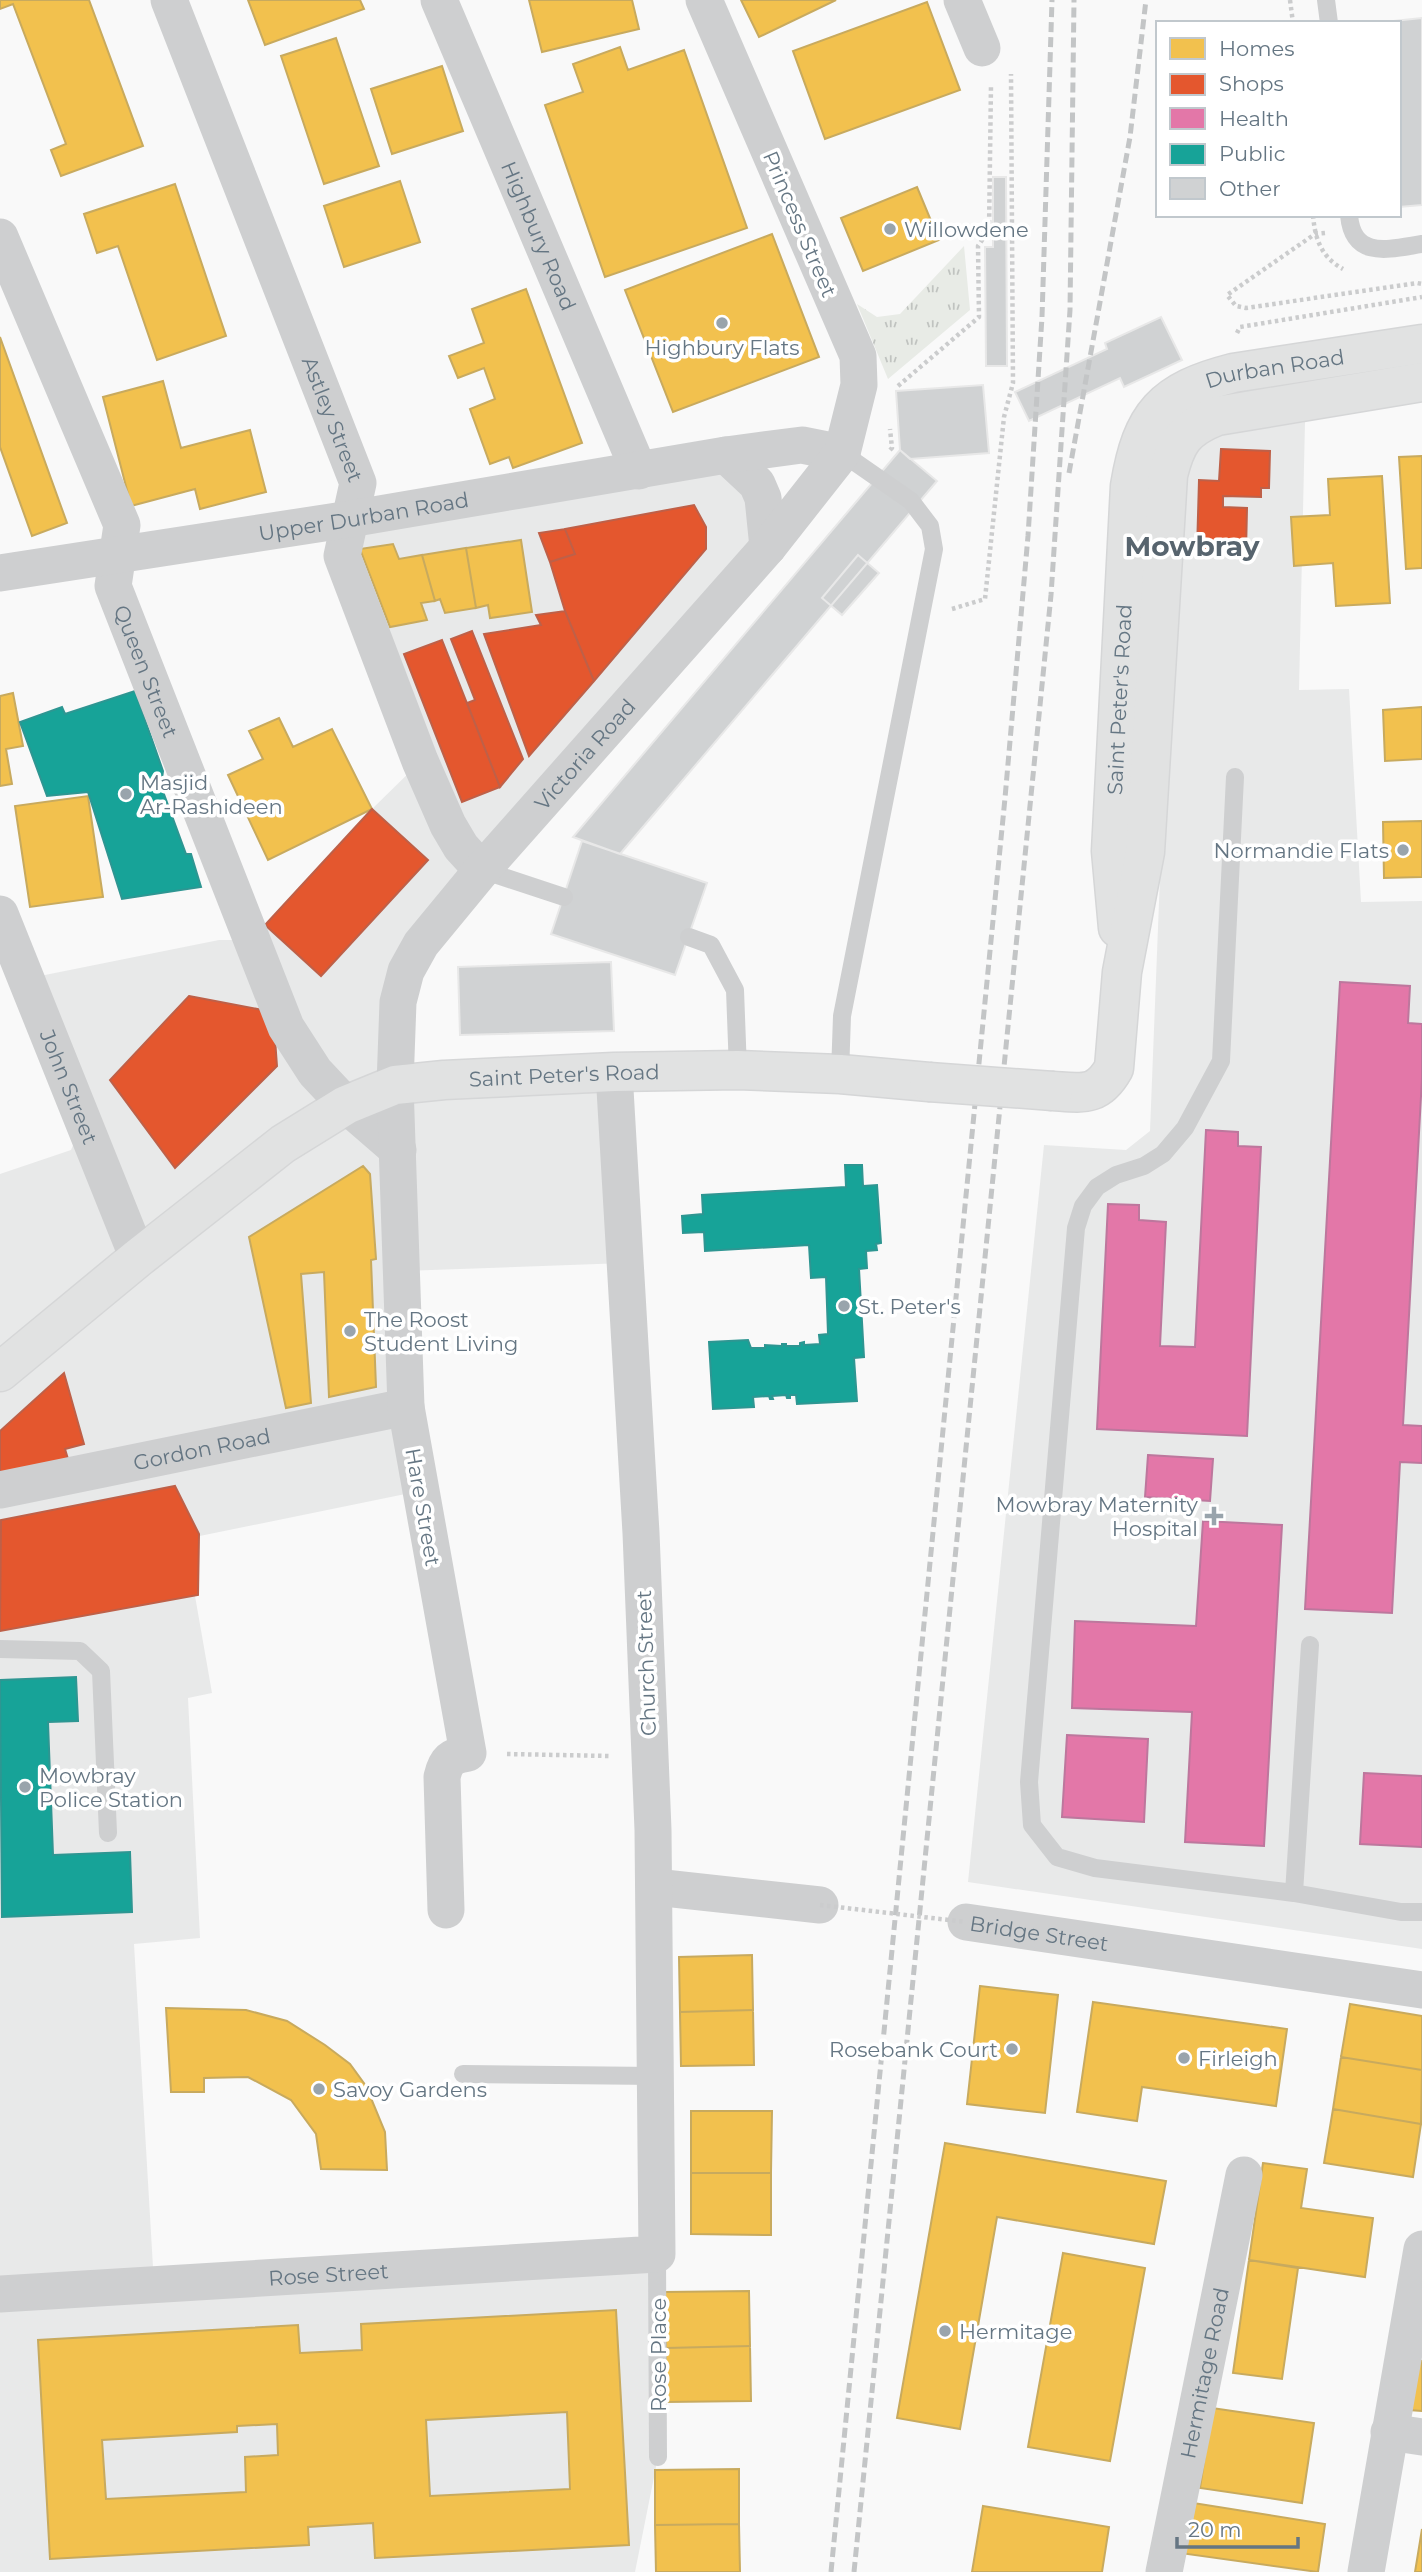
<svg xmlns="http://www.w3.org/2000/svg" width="1422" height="2572" viewBox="0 0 1422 2572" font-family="Montserrat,sans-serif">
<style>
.built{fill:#e8e9e9}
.grass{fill:url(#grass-tufts)}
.homes{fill:#f2c14e;stroke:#c8aa5e;stroke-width:2;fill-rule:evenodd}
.shops{fill:#e4572e;stroke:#be6048;stroke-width:2}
.health{fill:#e377a8;stroke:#bd779d;stroke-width:2}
.public{fill:#17a398;stroke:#2e9692;stroke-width:2}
.building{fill:#d0d2d3;stroke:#e8e8e8;stroke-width:2}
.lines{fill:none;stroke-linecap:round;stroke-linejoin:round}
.secondary-casing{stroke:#d5d6d7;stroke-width:41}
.path{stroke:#cbcccd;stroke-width:4.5;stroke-dasharray:3.5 3.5;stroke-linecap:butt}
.service{stroke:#cecfd0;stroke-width:18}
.minor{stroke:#cecfd0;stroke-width:37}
.secondary{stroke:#e1e2e2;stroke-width:38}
.rail{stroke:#c3c5c6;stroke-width:5;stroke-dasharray:10 5;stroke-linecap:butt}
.secondary-bridge-casing{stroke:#d5d6d7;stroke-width:41;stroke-linecap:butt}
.path-bridge{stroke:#cbcccd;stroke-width:4.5;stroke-dasharray:3.5 3.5;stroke-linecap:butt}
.secondary-bridge{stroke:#e1e2e2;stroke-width:38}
.poi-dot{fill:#99a4ac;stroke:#fff;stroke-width:2.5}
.labels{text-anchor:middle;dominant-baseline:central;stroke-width:7;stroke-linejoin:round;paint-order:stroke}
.street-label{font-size:21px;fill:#657683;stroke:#fff}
.poi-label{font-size:21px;fill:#657683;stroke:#fff;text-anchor:start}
.district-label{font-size:28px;font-weight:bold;fill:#57646e;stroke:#fff}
</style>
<defs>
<pattern id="grass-tufts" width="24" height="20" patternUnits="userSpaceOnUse" patternTransform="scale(1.75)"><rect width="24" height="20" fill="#e8ebe6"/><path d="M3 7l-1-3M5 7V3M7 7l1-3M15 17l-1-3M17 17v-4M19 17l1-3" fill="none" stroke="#c0c3c0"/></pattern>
</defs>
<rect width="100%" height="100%" fill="#f9f9f9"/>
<path class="built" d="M1305,422L1299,690L1349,689L1361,902L1422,901V1949L968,1882L1044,1145L1126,1150L1150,1131L1167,699L1188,459L1202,443L1223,434Z
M726,455L768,547L421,944L395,1085L614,1072L625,1263L403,1271L420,1491L185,1539L212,1693L188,1698L200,1938L134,1944L154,2284L657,2254L658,2457L635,2572H0V1174L71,1150L83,1122L25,979L219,940H253L372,809L420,762L350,519Z"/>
<path class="grass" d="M964,246L970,310L888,379L857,304L877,317L900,314Z"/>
<path class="homes" d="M0,0H89L143,146L61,176L51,150L66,144L13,4L0,9Z
M248,0H360L364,9L265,45Z
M529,0H632L639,29L542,52Z
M741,0H836L759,37Z
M927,2L960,90L825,139L793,51Z
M336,38L379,166L324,184L281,56Z
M620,47L628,70L684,50L747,228L605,277L545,105L583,92L573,64Z
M442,66L463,131L392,154L371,89Z
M400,181L420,242L344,267L324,206Z
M175,184L226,336L157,360L118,246L97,253L84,214Z
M917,187L939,240L863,271L841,218Z
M772,234L819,357L673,412L625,290Z
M526,289L582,443L513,468L509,457L490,464L470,409L495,399L484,368L458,378L449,356L484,343L472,309Z
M0,337L67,523L32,536L0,447Z
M163,381L181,448L250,430L266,492L200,509L195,489L131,506L103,397Z
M1422,456V568L1406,569L1399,457Z
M1382,476L1390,603L1336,606L1333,563L1294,566L1291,517L1330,515L1328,479Z
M521,540L532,612L490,618L488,605L476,608L466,548Z
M393,544L399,559L422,555L435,601L421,603L427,620L390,627L360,549Z
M466,548L476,608L445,613L440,599L435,601L422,555Z
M13,693L23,746L6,749L12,784L0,786V696Z
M1422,707V759L1385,761L1383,710Z
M279,718L293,747L332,729L372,809L268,860L228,775L263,759L249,731Z
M88,796L103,897L30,907L15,806Z
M1422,821V877L1384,878L1383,822Z
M363,1166L370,1174L376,1259L371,1260L376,1387L329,1397L324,1272L301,1274L311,1403L286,1408L249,1237Z
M752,1955L753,2010L680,2012L679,1957Z
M980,1986L1058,1995L1045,2113L967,2104Z
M1093,2002L1287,2029L1276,2106L1142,2087L1137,2121L1077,2112Z
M1350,2004L1422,2016V2070L1341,2057Z
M166,2008L246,2010L287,2021L325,2045L350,2064L366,2086L385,2132L387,2170L321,2169L316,2134L291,2100L248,2077L204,2078V2092H171Z
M753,2010L754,2065L681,2066L680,2012Z
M1341,2057L1422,2070L1421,2124L1333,2109Z
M1333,2109L1421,2124L1413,2177L1324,2163Z
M691,2111H772L771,2173H691Z
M945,2143L1166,2181L1154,2244L997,2217L960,2429L897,2418Z
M1263,2163L1307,2169L1301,2208L1373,2218L1365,2277L1249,2260Z
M691,2173H771V2235L691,2234Z
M1063,2253L1145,2268L1110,2461L1028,2447Z
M1249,2260L1298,2268L1282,2379L1233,2373Z
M749,2291L750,2346L666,2348L665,2292Z
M616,2310L629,2545L375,2558L373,2523L308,2527L309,2545L50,2559L38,2340L298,2325L300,2353L362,2350L361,2324ZM567,2412L570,2489L430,2496L426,2420ZM277,2424L278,2455L245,2457L246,2492L106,2499L102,2440L237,2432V2426Z
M750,2346L751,2401L666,2402V2348Z
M1417,2360L1422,2361V2411L1409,2410Z
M1212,2408L1314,2423L1302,2503L1200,2488Z
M739,2469V2524L655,2525V2470Z
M1187,2502L1325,2524L1318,2572L1180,2553Z
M983,2506L1109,2527L1102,2572H972Z
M739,2524L740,2572H656L655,2525Z
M1422,2529V2572H1415Z"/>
<path class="shops" d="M1221,449L1270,451L1269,488H1261V497L1223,496V507L1247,508L1246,552L1197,551L1199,480L1219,481Z
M694,505L706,527V549L594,681L565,611L550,562L575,554L565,529Z
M565,529L575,554L550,562L539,533Z
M565,611L594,681L529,756L484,634L541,625L536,615Z
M472,631L523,759L500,787L467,703L475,700L451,639Z
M442,640L500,787L462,802L404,654Z
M372,809L428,860L321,976L265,925Z
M189,996L273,1012L277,1066L175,1168L110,1080Z
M64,1373L84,1444L65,1449L68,1459L0,1476V1431Z
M175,1486L199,1534L198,1595L0,1631L1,1520Z"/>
<path class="health" d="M1340,982L1410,986L1408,1023L1422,1024V1078L1403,1425L1422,1426V1463L1400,1462L1392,1613L1305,1609Z
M1206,1130L1238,1132V1146L1261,1147L1247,1436L1097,1429L1108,1204L1139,1205V1220L1166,1222L1160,1346L1195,1347Z
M1148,1455L1213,1459L1210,1501L1145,1497Z
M1203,1521L1282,1525L1264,1846L1185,1842L1192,1712L1072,1708L1075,1621L1196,1626Z
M1067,1735L1148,1739L1144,1822L1062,1817Z
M1364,1773L1422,1776V1847L1360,1844Z"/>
<path class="public" d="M135,691L163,771L161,786L186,854H191L201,887L122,899L88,792L47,796L20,722L62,707L65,714Z
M845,1165H862L863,1186L877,1185L881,1243L876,1244L877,1250L866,1251L867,1268L859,1269L864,1357L854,1358L857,1401L797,1404L796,1395H790V1398H787L786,1395L772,1396L773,1399H770L769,1396L753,1397L754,1407L713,1409L709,1342L748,1340L751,1348H765V1345L782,1346V1344H786V1346H800V1343L804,1342V1345L820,1344L819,1335L828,1334L826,1277L811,1278L809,1245L705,1251L704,1232L683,1233L682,1216L703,1214L702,1195L846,1187Z
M76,1677L78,1721L48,1722L53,1855L130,1852L132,1912L2,1917L0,1680Z"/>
<path class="building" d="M1422,18V205L1399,207V23H1374Z
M993,177H1006L1007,366H986L985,247H993Z
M1161,317L1182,360L1124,387L1120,378L1029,421L1015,392L1107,349L1105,343Z
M983,385L989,453L910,459L900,450L896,391Z
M900,450L937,481L620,854L573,837Z
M858,555L879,573L842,615L822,598Z
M582,841L707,883L675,975L551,934Z
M611,962L614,1031L460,1035L458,967Z"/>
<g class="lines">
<defs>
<g id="secondary">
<path id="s11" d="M1118,928L1111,851L1130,486C1142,414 1163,391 1233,373L1422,344"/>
<path d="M1053,1091C1083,1093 1098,1097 1114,1068L1122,972L1145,852L1168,475C1176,442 1184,429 1217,416L1422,382"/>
<path id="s12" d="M0,1372L138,1258L283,1144L346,1105L395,1085L444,1080L614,1072L738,1070L840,1074L929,1082"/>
</g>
</defs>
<use href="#secondary" class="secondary-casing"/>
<path class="path" d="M1290,0L1293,23
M1313,215C1315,239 1321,257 1343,269
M1325,233L1315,234L1227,295L1236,306L1246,308L1417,283L1422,284
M1237,333L1240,327L1422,297
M898,386L979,317L978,246L989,230L991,85
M890,450L892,448L890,429
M952,609L985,599L1004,417L1013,383L1011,74
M507,1754L610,1756"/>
<path class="service" d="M1326,0L1329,23
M1349,215C1353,260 1389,249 1422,244
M1235,777L1221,1061L1185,1128L1163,1154L1144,1166L1116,1175L1097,1187L1083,1206L1076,1228L1029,1782L1032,1825L1057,1857L1095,1868L1294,1893L1401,1912H1422
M482,870L564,897
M689,937L711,945L735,990L738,1070
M840,1074L842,1016L934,549L930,526L911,501L842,453
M0,1649L80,1651L101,1671L108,1833
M1294,1893L1310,1645
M463,2074L657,2076
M657,2254L658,2457"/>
<g class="minor">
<path id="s1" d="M169,0L358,483L342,556L420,761L448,825L461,847L482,870"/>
<path id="s2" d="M439,0L639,471"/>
<path d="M962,0L982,48"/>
<path id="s3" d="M0,237L122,525L113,586L286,1027L315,1072L346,1105L398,1150"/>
<path d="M726,455L757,484L763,498L768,547"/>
<path id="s4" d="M0,573L350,519L726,455L802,445L842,453"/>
<path id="s5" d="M0,914L138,1258"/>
<path id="s6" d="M0,1490L406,1407"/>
<path d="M655,1887L820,1905"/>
<path id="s7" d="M446,1910L442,1777C446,1760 451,1756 468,1753L406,1407L395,1085L398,1002L406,971L421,944L482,870L768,547L842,453L859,385L858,356L704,0"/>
<path id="s8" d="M966,1922L1422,1990"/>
<path id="s9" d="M0,2294L657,2254L653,1830L641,1533L614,1072"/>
<path d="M1389,2432L1422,2437"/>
<path id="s10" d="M1164,2572L1244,2175"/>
<path d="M1366,2572L1422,2249"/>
</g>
<use href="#secondary" class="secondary"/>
<path class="rail" d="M1069,473L1130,137L1146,0
M831,2572L1005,798L1028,536L1042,317L1052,0
M854,2572L1051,595L1070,310L1074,0"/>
<defs>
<path id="secondary-bridge" d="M929,1082L1053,1091"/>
</defs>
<use href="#secondary-bridge" class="secondary-bridge-casing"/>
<path class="path-bridge" d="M820,1905L966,1922"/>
<use href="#secondary-bridge" class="secondary-bridge"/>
</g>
<g class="poi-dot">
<circle cx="890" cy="229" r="7"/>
<circle cx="722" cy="323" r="7"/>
<circle cx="126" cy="794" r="7"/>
<circle cx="1403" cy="850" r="7"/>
<circle cx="844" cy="1306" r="7"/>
<circle cx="350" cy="1331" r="7"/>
<path d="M1210.5 1505.5h7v7h7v7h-7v7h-7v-7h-7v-7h7z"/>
<circle cx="25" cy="1787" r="7"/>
<circle cx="1012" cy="2049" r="7"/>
<circle cx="1184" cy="2058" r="7"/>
<circle cx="319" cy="2089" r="7"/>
<circle cx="945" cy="2331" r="7"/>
</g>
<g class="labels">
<g class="street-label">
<text transform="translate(800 224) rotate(67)">Princess Street</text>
<text stroke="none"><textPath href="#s2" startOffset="256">Highbury Road</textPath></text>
<text stroke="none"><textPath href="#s11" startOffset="651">Durban Road</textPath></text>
<text stroke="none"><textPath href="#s1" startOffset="450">Astley Street</textPath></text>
<text stroke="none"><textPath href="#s4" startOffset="368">Upper Durban Road</textPath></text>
<text stroke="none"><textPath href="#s3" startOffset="466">Queen Street</textPath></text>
<text stroke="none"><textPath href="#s11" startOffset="229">Saint Peter's Road</textPath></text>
<text stroke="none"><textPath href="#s7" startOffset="1242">Victoria Road</textPath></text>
<text stroke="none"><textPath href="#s12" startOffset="660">Saint Peter's Road</textPath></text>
<text stroke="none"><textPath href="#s5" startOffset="186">John Street</textPath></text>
<text stroke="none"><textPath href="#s6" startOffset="206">Gordon Road</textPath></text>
<text transform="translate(423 1507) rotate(80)">Hare Street</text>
<text transform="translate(646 1663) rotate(-92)">Church Street</text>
<text stroke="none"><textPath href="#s8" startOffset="74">Bridge Street</textPath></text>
<text stroke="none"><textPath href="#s9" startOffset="329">Rose Street</textPath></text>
<text transform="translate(658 2355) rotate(-90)">Rose Place</text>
<text stroke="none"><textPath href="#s10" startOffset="203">Hermitage Road</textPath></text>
</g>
<g class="poi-label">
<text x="904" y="229">Willowdene</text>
<text x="722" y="347" text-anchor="middle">Highbury Flats</text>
<text x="140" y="782">Masjid<tspan x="140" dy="24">Ar-Rashideen</tspan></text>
<text x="1389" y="850" text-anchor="end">Normandie Flats</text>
<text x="858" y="1306">St. Peter's</text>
<text x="364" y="1319">The Roost<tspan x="364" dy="24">Student Living</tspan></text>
<text x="1198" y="1504" text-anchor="end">Mowbray Maternity<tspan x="1198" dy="24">Hospital</tspan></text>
<text x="39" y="1775">Mowbray<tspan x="39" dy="24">Police Station</tspan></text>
<text x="998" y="2049" text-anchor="end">Rosebank Court</text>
<text x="1198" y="2058">Firleigh</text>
<text x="333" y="2089">Savoy Gardens</text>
<text x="959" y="2331">Hermitage</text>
</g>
<g class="district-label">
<text x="1192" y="546">Mowbray</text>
</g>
</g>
<rect x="1156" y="21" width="245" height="196" fill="#ffffff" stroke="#c1c8cd" stroke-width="2"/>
<rect x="1170" y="38" width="35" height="21" fill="#f2c14e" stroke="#c1c8cd" stroke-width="2"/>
<text x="1219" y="56" font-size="21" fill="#657683">Homes</text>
<rect x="1170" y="74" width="35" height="21" fill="#e4572e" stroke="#c1c8cd" stroke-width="2"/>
<text x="1219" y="91" font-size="21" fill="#657683">Shops</text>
<rect x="1170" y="108" width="35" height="21" fill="#e377a8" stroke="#c1c8cd" stroke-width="2"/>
<text x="1219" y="126" font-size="21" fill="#657683">Health</text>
<rect x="1170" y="144" width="35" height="21" fill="#17a398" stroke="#c1c8cd" stroke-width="2"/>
<text x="1219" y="161" font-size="21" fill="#657683">Public</text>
<rect x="1170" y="178" width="35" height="21" fill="#d0d2d3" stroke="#c1c8cd" stroke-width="2"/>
<text x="1219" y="196" font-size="21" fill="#657683">Other</text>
<path d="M1177 2537v10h121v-10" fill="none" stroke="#657683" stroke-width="3.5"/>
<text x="1188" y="2537" font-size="21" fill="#657683" stroke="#ffffff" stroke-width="5" paint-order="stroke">20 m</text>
</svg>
